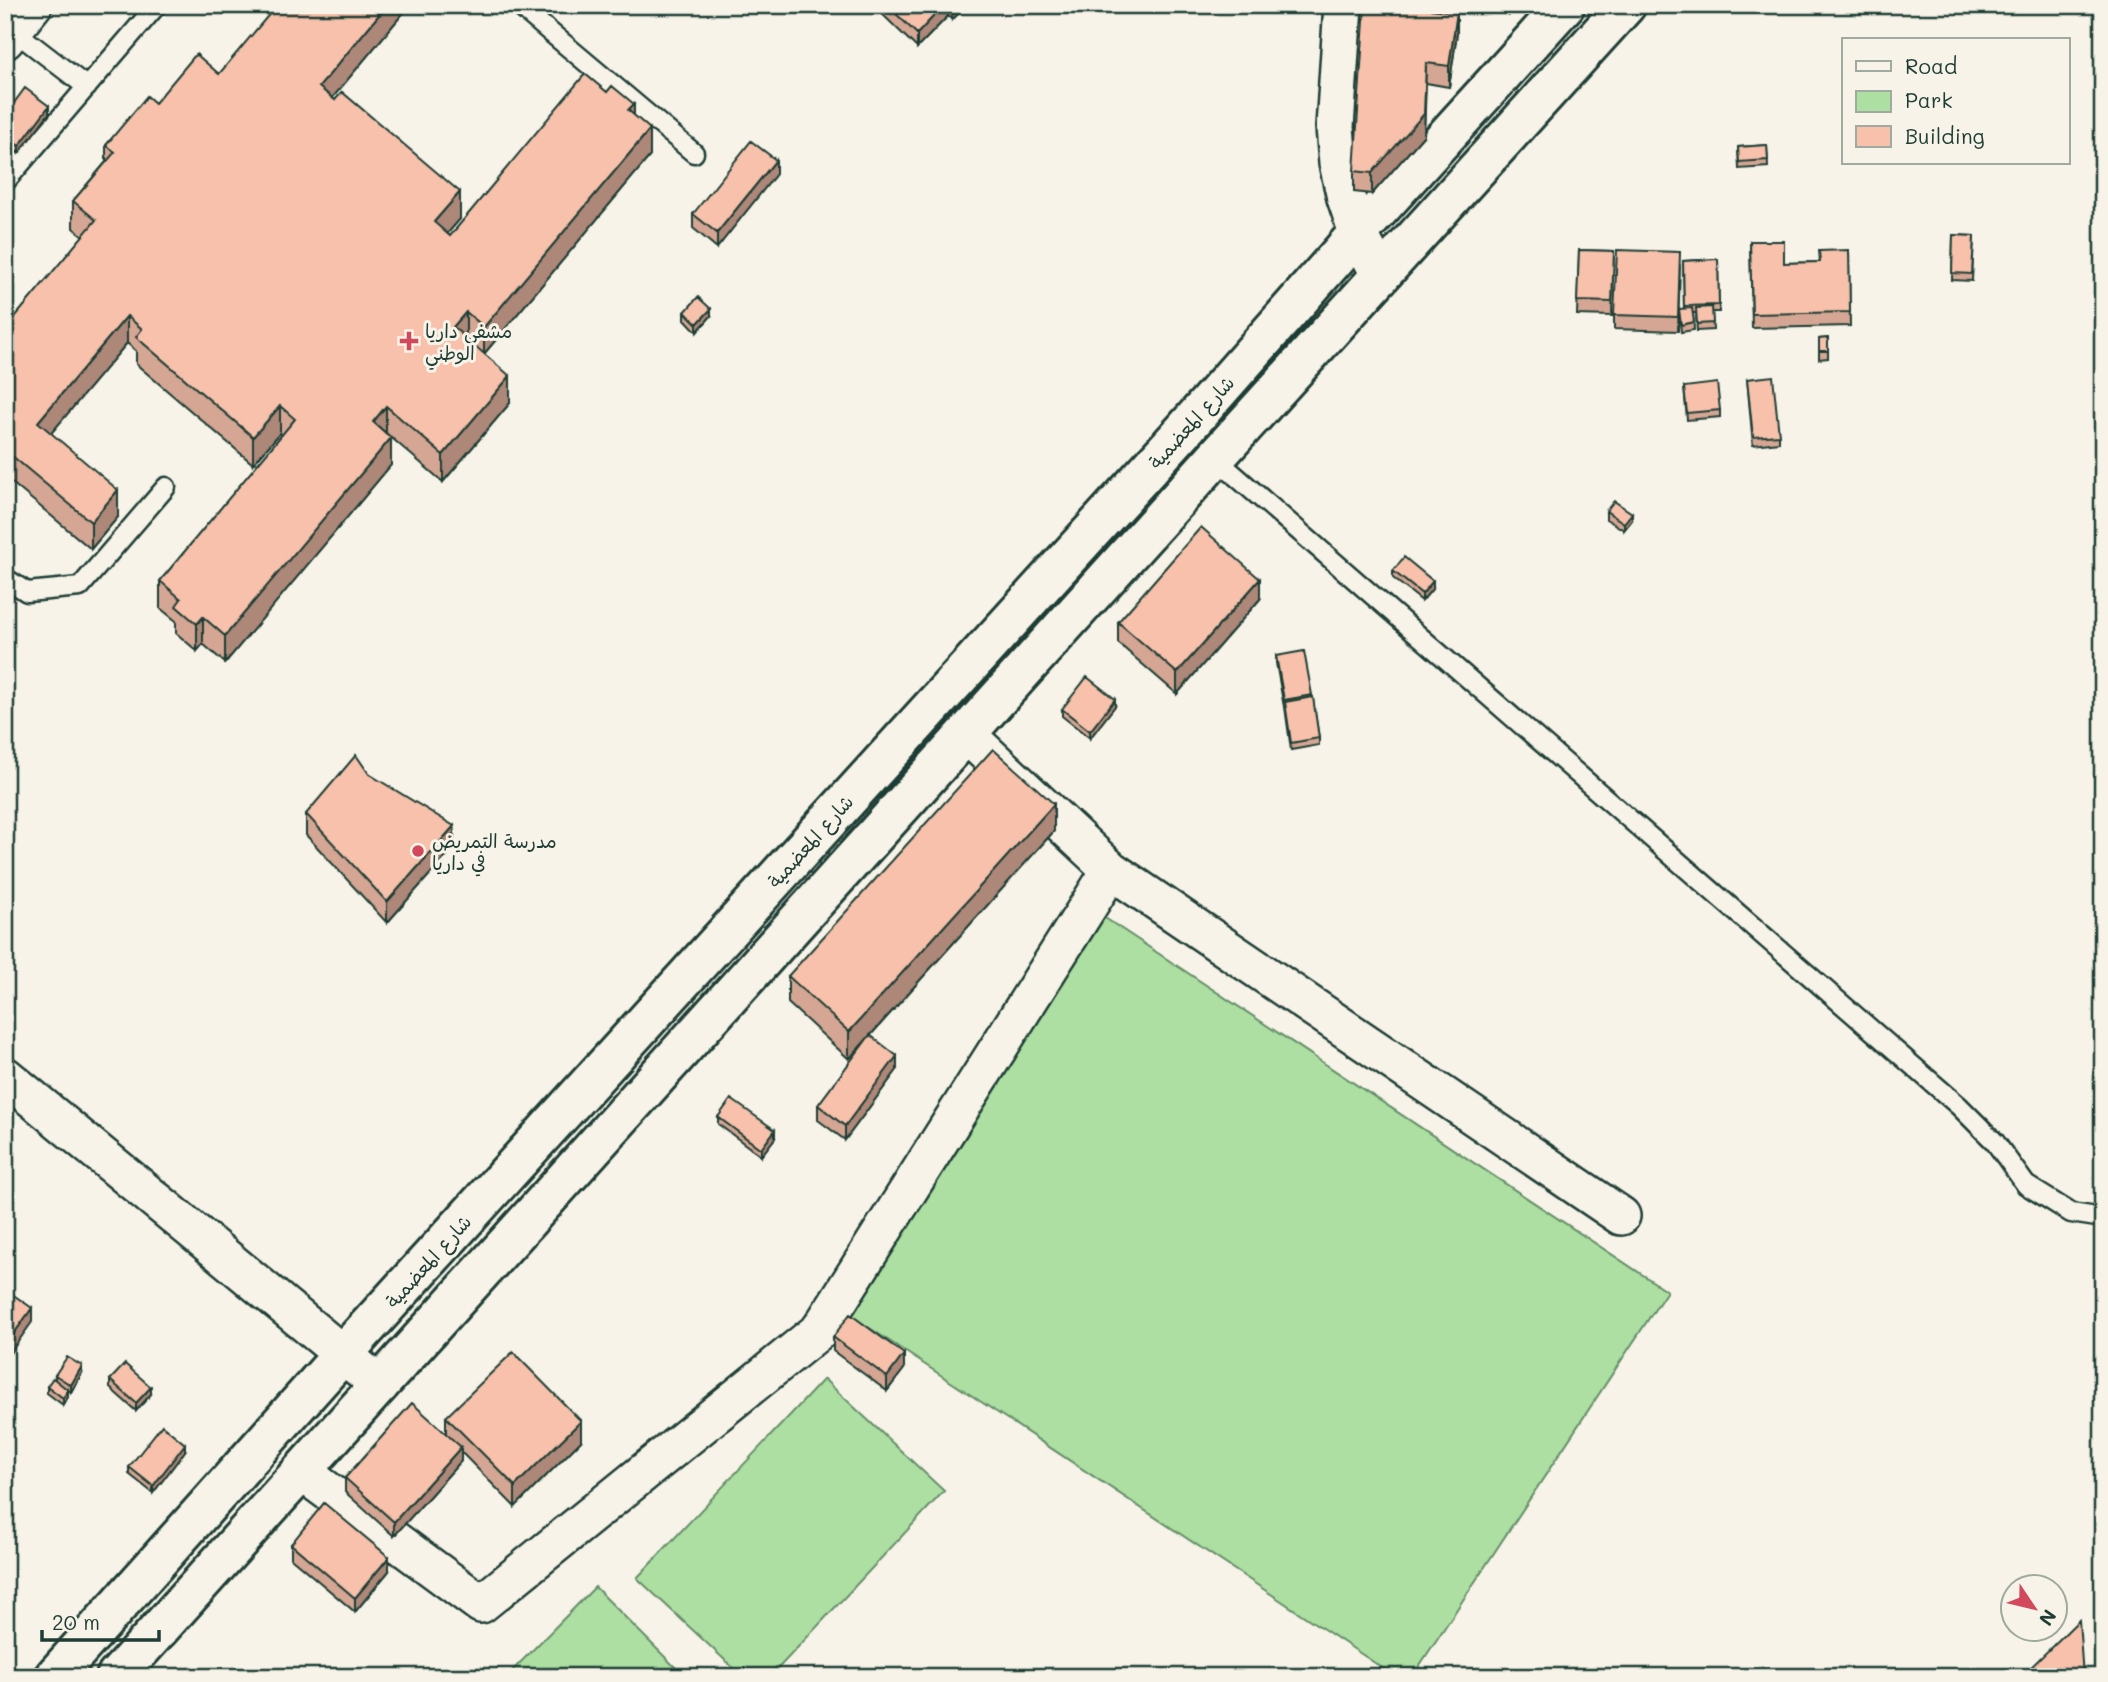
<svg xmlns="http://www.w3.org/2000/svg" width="2108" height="1682" viewBox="0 0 2108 1682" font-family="Mali,'Playpen Sans Arabic',sans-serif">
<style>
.green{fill:#acdfa1;stroke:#668e6a;stroke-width:2}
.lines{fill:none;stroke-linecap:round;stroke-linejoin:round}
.lane-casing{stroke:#1f3d34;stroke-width:23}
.street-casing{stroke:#1f3d34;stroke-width:42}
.primary-casing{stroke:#1f3d34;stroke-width:44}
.lane{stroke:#f7f3e8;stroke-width:18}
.street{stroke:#f7f3e8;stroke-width:37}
.primary{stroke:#f7f3e8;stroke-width:38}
.wall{fill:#d4a693;stroke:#1f3d34;stroke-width:2}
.shaded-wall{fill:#ad8778;stroke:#1f3d34;stroke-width:2}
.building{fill:#f7c1ab;stroke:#1f3d34;stroke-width:2}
.poi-dot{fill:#d1495b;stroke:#f7f3e8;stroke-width:2.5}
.labels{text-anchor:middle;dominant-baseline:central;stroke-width:6;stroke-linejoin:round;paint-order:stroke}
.poi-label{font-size:19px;fill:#1f3d34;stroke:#f7f3e8;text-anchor:start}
.street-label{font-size:19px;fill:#1f3d34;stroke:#f7f3e8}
</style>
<rect width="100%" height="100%" fill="#f7f3e8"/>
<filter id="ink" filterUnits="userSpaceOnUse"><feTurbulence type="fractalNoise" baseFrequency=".0143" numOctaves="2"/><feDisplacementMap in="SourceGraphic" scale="14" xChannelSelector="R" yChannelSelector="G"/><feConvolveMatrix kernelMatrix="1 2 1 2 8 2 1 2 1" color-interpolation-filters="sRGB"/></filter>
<g filter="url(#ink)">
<path class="green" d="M1102,916L1667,1291L1412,1677H1396L841,1309Z
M824,1379L944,1491L770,1677H743L637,1578Z
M595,1587L685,1677H506Z"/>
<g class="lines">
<defs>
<path id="lane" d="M518,5L694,153
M13,30L87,87
M5,182L157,5
M1215,458L1959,1106L1995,1142L2026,1185L2071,1213L2103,1218
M5,578L27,592L80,587L166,487"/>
<path id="street" d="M1343,5L1335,127L1338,163L1346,198L1358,233L1381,276
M5,40L33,5
M966,734L1111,870
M5,1076L380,1385
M302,1472L481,1604L820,1330L1111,870L1621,1216"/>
<path id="primary" d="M54,1677L342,1355L1185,429L1358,233L1565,5
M116,1677L1215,458L1626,5"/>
</defs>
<use href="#lane" class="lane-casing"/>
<use href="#street" class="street-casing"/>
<use href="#primary" class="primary-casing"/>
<use href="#lane" class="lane"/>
<use href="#street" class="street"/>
<use href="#primary" class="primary"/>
</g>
<path class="wall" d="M410,5L332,98L460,219L447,234L450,236L634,116L650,156L484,354L510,403L443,482L386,433L391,465L225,663L203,644L197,651L176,633V621L160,608V581L282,435L280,433L253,464L136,364V351L127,343L51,433L118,517L91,549L5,477V329L83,236L73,228V201L106,162V145L155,103L219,74Z
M873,5H963V9L952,20L948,16L917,48Z
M1500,5H1520L1509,15Z
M1433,9L1457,33L1449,87L1426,83L1424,135L1372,194L1354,192V171Z
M49,113L19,153L5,142V115Z
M1767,145L1768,167L1739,169L1738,147Z
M776,174L717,248L693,228V214Z
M1953,235L1974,236L1972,281L1952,280Z
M1750,241L1784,263L1819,262L1849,250L1850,326L1752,328Z
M1579,250L1614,251L1612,316L1577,315Z
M1718,259L1719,312H1712L1713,330L1697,331L1696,313H1693L1694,330L1681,332L1679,309H1684L1683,261Z
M1680,266L1678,331L1614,329V315Z
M685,312L711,316L697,332L685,319Z
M1828,338V358L1819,359V339Z
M1747,379L1779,435V442L1753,445Z
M1684,387L1720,410V417L1687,420Z
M1606,511L1632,520L1624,530L1606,519Z
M1393,571L1433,588L1422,601L1393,578Z
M1260,599L1177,694L1118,643V622Z
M1276,656L1312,695L1319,738V745L1291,750L1285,707H1284L1276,663Z
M1115,706L1090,738L1062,716V709Z
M369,774L454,847L387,923L306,835V814Z
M1054,831L870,1036L897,1070L845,1140L818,1120V1105L869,1037L849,1059L788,1003V976Z
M718,1117L775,1138L761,1156L718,1124Z
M833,1337L904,1369L887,1391L833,1351Z
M82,1373L71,1392L68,1390V1397L63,1405L47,1393V1386L55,1380V1375Z
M110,1380L151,1394L136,1411L110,1388Z
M446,1417L581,1441L515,1507L461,1452V1461L394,1536L345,1492V1478L446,1434Z
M185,1451L153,1493L129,1474V1467Z
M291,1544L389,1571L355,1612L291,1558Z"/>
<path class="shaded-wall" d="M387,5H410L319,114V87Z
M944,5H948V16L917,48V34Z
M953,5H963V9L952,20Z
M1509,5H1520L1509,15Z
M1457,12V33L1449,87V66Z
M1426,63L1424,135L1372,194V173Z
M634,104V131L628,110Z
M49,106V113L19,153V146Z
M650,129V156L484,354V327Z
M776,160V174L717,248V233Z
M460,192V219L434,249V222Z
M711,309V316L697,332V324Z
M466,312V339L453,327Z
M127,316V343L38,449V422Z
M510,376V403L443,482V455Z
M280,406V433L253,464V437Z
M386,406V433L373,422Z
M391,438V465L225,663V636Z
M118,490V517L91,549V522Z
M1632,513V520L1624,530V523Z
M1260,579V599L1177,694V673Z
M1433,581V588L1422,601V594Z
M203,617V644L197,651V624Z
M1115,699V706L1090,738V731Z
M1054,804V831L849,1059V1032Z
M454,826V847L387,923V902Z
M897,1056V1070L845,1140V1126Z
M775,1130V1138L761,1156V1149Z
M32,1308V1322L5,1360V1346Z
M904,1354V1369L887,1391V1377Z
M82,1366V1373L71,1392V1385Z
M151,1387V1394L136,1411V1403Z
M68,1390V1397L63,1405V1398Z
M581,1421V1441L515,1507V1486Z
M185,1444V1451L153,1493V1486Z
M461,1447V1461L394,1536V1522Z
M389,1557V1571L355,1612V1598Z"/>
<path class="building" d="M277,5H387L319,87L335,100L342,92L460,192L434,222L450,236L585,74L607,92L612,86L634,104L628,110L650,129L484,327L466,312L453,327L510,376L443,455L386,406L373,422L391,438L225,636L203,617L197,624L176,606L181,599L160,581L295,419L280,406L253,437L136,337L142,329L127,316L38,422L118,490L91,522L5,450V329L96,220L73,201L115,152L106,145L147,96L155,103L196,54L219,74Z
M887,5H944L917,34Z
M1365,5H1431V9L1457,12L1449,66L1426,63L1424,114L1372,173L1354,171Z
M25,88L49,106L19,146L5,135V115Z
M751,141L776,160L717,233L693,214Z
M1767,145L1768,160L1739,162L1738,147Z
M1953,235L1974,236L1972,274L1952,273Z
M1750,241H1784V263L1820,262L1819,251L1849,250L1850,312L1752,314Z
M1579,250L1614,251L1612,302L1577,301Z
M1617,250L1680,252L1678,317L1614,315Z
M1718,259L1719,305L1684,306L1683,261Z
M698,297L711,309L697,324L685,312Z
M1712,307L1713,323L1697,324L1696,308Z
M1692,308L1694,322L1681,325L1679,309Z
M1828,338V351H1819V339Z
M1773,376L1779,435L1753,437L1747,379Z
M1717,383L1720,410L1687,413L1684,387Z
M1614,501L1632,513L1624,523L1606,511Z
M1201,527L1260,579L1177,673L1118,622Z
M1404,557L1433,581L1422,594L1393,571Z
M1304,651L1312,695L1284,700L1276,656Z
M1087,677L1115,699L1090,731L1062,709Z
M1313,697L1319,738L1291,743L1285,702Z
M993,749L1054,804L849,1032L788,976Z
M356,755L369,774L454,826L387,902L306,814Z
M870,1035L897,1056L845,1126L818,1105Z
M731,1099L775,1130L761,1149L718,1117Z
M5,1289L32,1308L5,1346Z
M850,1314L904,1354L887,1377L833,1337Z
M513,1352L581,1421L515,1486L446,1417Z
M67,1357L82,1366L71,1385L55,1375Z
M125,1364L151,1387L136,1403L110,1380Z
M53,1378L68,1390L63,1398L47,1386Z
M412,1403L461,1447L394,1522L345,1478Z
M162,1425L185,1444L153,1486L129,1467Z
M324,1503L389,1557L355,1598L291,1544Z
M2079,1620L2083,1677H2021Z"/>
</g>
<g class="poi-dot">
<path d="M405.5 330.5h7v7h7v7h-7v7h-7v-7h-7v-7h7z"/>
<circle cx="418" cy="851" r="7"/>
</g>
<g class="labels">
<g class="poi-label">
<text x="425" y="330">مشفى داريا<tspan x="425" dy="22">الوطني</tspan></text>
<text x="432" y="840">مدرسة التمريض<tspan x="432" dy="22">في داريا</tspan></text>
</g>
<g class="street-label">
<text transform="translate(1191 422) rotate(-48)">شارع المعضمية</text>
<text transform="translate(810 841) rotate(-48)">شارع المعضمية</text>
<text transform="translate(428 1261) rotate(-48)">شارع المعضمية</text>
</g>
</g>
<rect width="2108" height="1682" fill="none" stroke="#f7f3e8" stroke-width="28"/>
<rect x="14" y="14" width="2080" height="1654" fill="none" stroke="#1f3d34" stroke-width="2.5" filter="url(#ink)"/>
<rect x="1842" y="38" width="228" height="126" fill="#f7f3e8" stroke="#a1aaa0" stroke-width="2"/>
<rect x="1856" y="61" width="35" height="10" fill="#f7f3e8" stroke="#a1aaa0" stroke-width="2"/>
<text x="1905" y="74" font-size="21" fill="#1f3d34">Road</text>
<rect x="1856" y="91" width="35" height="21" fill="#acdfa1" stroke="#a1aaa0" stroke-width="2"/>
<text x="1905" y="108" font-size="21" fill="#1f3d34">Park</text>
<rect x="1856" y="126" width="35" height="21" fill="#f7c1ab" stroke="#a1aaa0" stroke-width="2"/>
<text x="1905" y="144" font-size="21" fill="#1f3d34">Building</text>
<g transform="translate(2034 1608) rotate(125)"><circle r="33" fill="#f7f3e8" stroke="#a1aaa0" stroke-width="2"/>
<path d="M0-5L12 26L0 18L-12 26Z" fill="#d1495b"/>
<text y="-10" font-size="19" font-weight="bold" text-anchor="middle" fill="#1f3d34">N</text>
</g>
<path d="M42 1630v10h117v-10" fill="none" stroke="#1f3d34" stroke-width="3.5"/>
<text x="52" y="1630" font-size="21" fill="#1f3d34" stroke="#f7f3e8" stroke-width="5" paint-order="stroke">20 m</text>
</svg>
